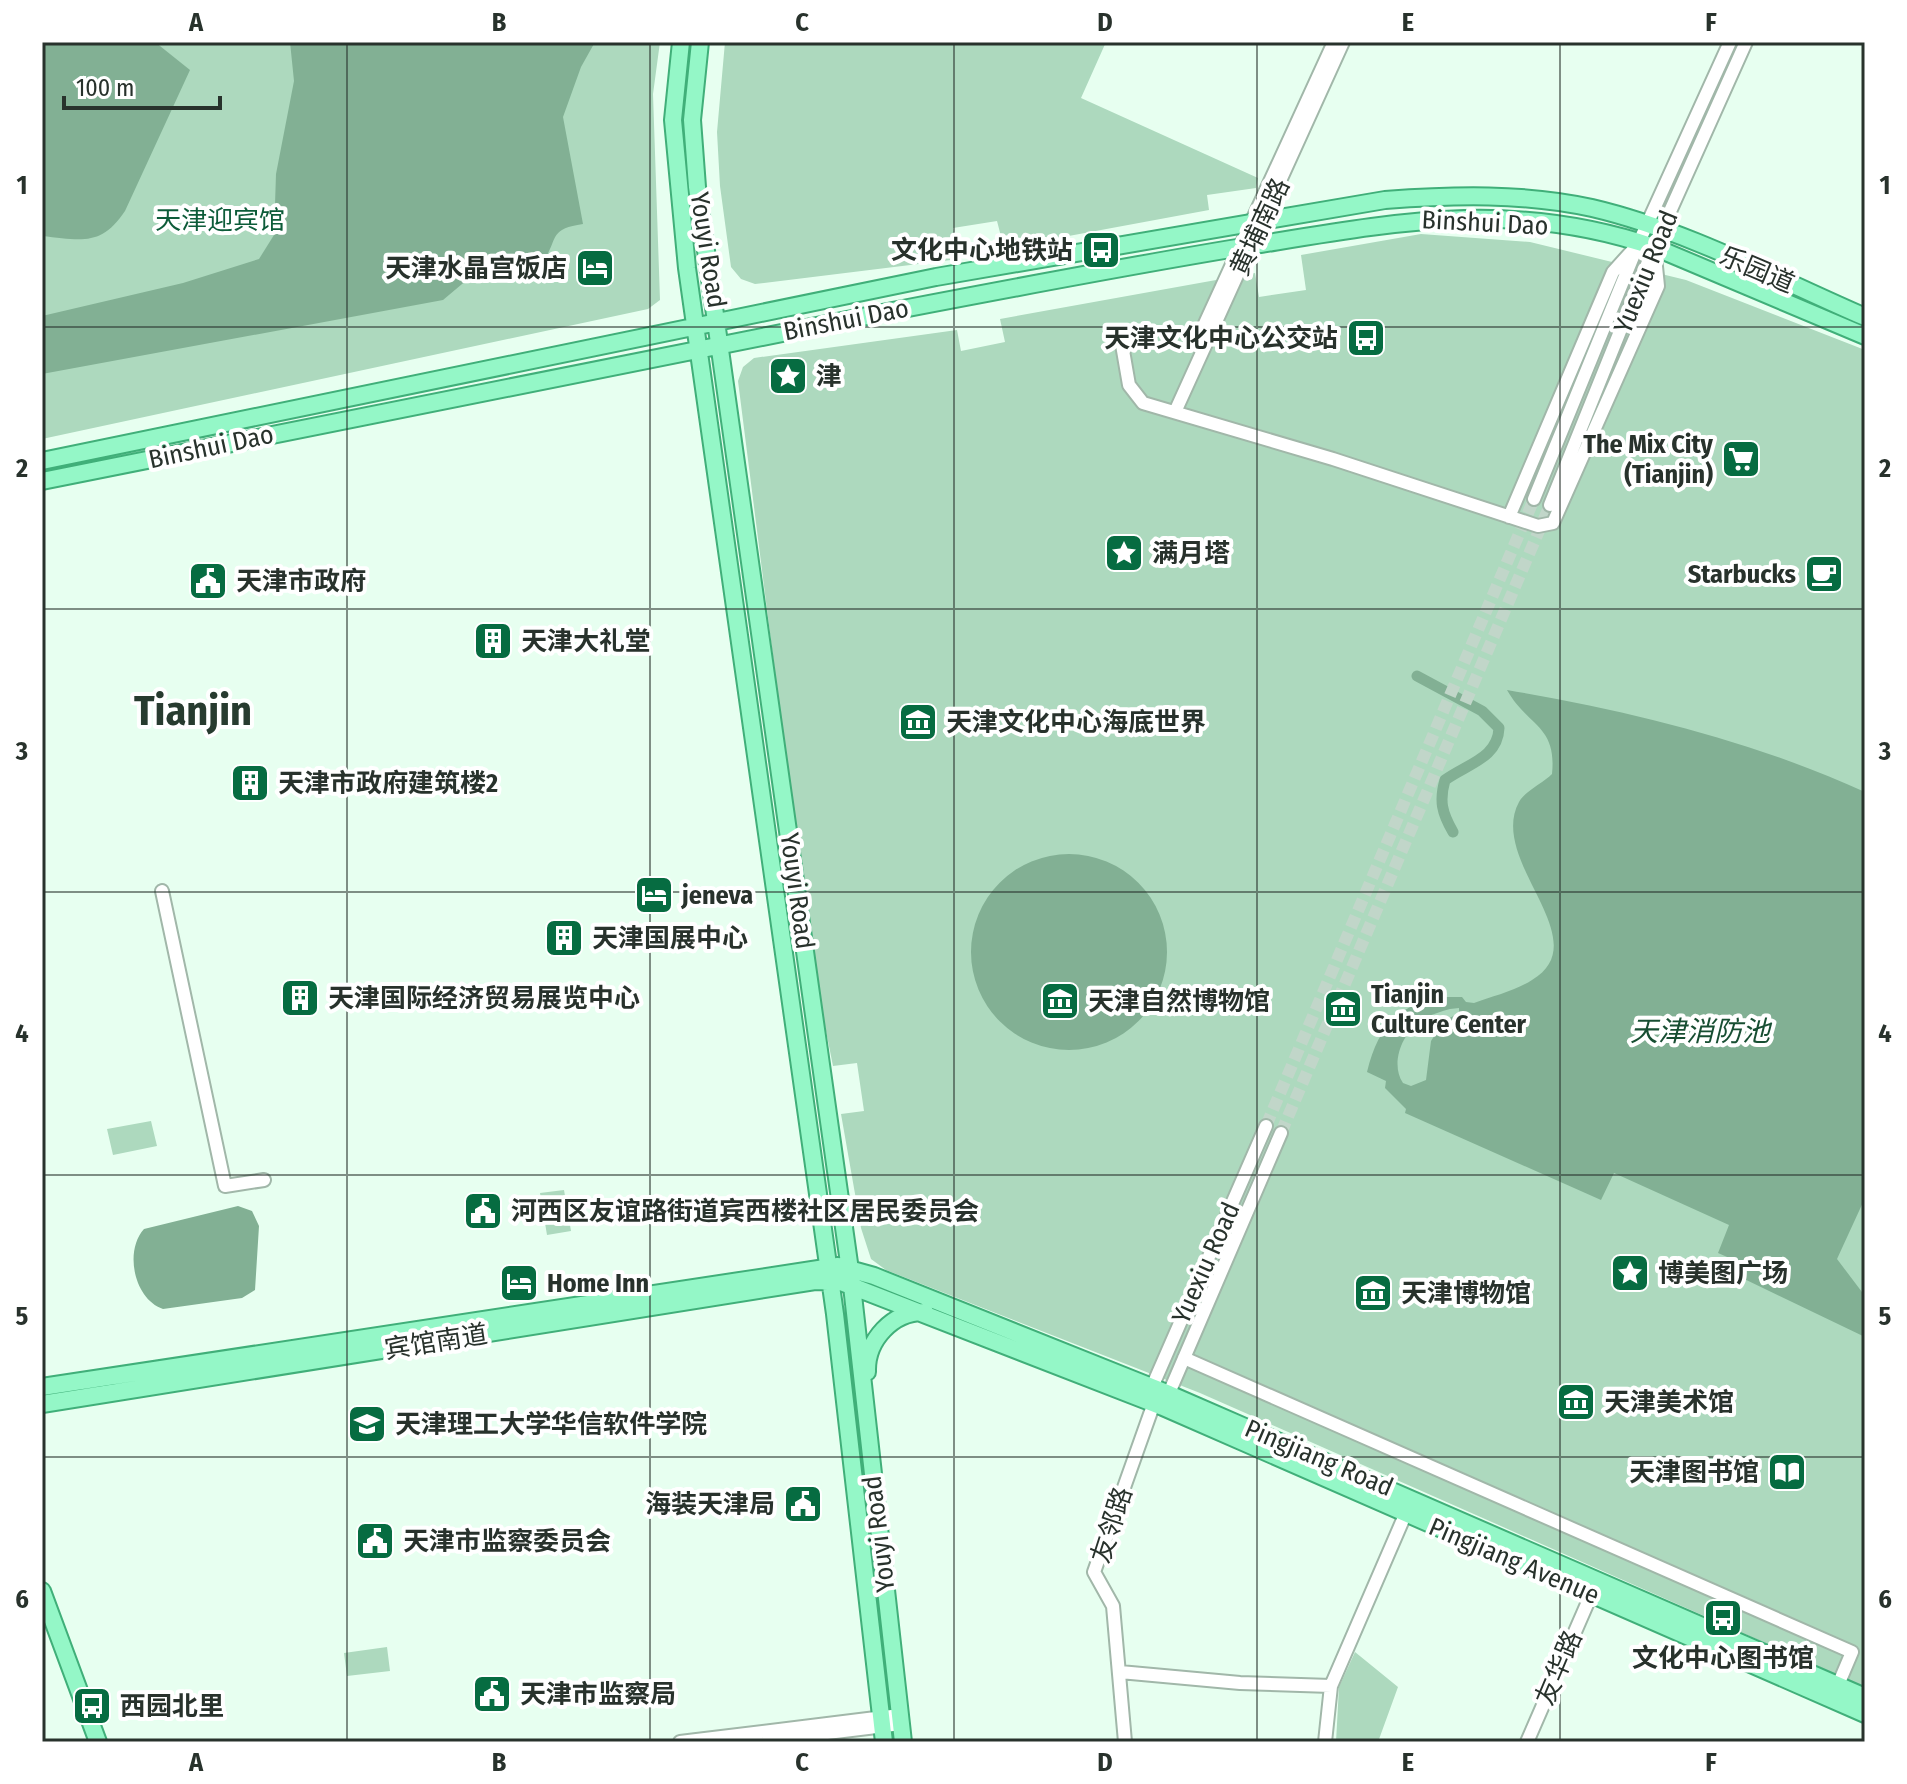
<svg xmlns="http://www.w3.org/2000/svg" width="1907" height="1784" viewBox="0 0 1907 1784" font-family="'Fira Sans Condensed','Noto Sans SC',sans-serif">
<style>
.green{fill:#add9be}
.water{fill:#82b094;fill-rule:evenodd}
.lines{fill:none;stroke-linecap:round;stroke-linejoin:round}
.canal{stroke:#82b094;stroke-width:11}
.minor-tunnel{stroke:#c1d6c9;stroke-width:12;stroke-dasharray:12 6;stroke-linecap:butt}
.minor-casing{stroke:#a1b7a9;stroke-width:16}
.major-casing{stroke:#40af79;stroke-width:20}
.minor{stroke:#fff;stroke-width:12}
.major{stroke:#94f7c7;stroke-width:16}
.grid{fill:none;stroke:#28322c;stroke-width:2;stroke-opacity:0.55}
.labels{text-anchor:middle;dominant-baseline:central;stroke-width:8;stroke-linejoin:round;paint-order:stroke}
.park-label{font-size:26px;fill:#0d5c39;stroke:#fff}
.street-label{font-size:26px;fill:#28322c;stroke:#fff}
.poi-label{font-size:26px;font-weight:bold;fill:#28322c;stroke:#fff;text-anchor:start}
.water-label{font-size:28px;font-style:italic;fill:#174e32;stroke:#fff}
.town-label{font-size:42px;font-weight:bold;fill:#273b2f;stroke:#fff}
.neatline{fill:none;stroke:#28322c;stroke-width:3}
.grid-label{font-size:26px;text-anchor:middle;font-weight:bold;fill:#28322c}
</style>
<rect width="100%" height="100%" fill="#e7fff0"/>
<path class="green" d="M42,42H660L653,94L660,300L648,309L42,439Z
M725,42H1106L1081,98L1258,178L1256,188L1207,195L1209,210L1004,248L997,221L953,228L959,259L755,284L741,279L731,267L720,186L717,132Z
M1421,234L1530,242L1686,280L1865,350V1687L1200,1393L886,1270L871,1259L861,1228L841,1114L864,1111L857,1063L833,1066L811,956L738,381L743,367L754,358L957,330L961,351L1005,342L1000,319L1255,273L1259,297L1306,290L1301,255Z
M151,1121L157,1146L113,1155L107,1129Z
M564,1190L571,1231L547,1235L540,1193Z
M387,1647L390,1671L347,1676L344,1653Z
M1355,1652L1398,1687L1378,1742H1336L1339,1687Z"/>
<path class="water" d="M42,42H155L190,70L125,211C101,247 81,240 42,236Z
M290,42H595L581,67L563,117L583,224C547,229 559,240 542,263L468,279L443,300L42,374V316L183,283L259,259L274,235L276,174L294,81Z
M1507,690C1631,711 1750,740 1865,792V1198L1837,1259L1865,1296V1337L1736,1275L1741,1263L1718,1253L1729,1225L1614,1173L1601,1200L1405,1113L1406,1109L1385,1088L1386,1081L1367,1072C1376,1036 1389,1014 1425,1000L1427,1003L1446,997H1462L1466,1002L1474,1003C1493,996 1515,991 1532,980C1599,940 1487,861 1519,802C1525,791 1543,783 1552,774C1557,725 1528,727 1507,690ZM1450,1009L1459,1008V1013L1444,1021L1431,1041L1426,1080L1411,1086L1403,1083C1390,1064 1402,1034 1420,1021C1428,1015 1440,1012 1450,1009Z
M971 952a98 98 0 1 1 196 0a98 98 0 1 1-196 0Z
M238,1206L252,1211L259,1226L255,1290L242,1298L163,1309C134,1299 124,1251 144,1229Z"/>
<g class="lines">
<path class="canal" d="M1417,676L1482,711L1499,728C1498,758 1467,764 1445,780C1439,801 1442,813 1453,832"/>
<path class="minor-tunnel" d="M1266,1126L1534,499
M1281,1133L1550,505"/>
<defs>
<path id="minor" d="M1202,330L1334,42
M1121,339L1129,385L1143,403L1333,459L1538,526L1553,523L1658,286L1654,247
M1175,412L1343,42
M1534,499L1639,242L1730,42
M1550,505L1654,247L1746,42
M1509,517L1613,272L1632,251
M162,891L225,1186L264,1180
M1184,1358L1852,1652L1838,1685
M1149,1394L1266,1126
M1166,1400L1281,1133
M1120,1672L1240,1683L1331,1686
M680,1742L900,1715
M753,1742L901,1724
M1125,1742L1113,1606L1094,1572L1154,1403
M1325,1742L1331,1686L1405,1515
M1527,1742L1591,1595"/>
<path id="major" d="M681,42L673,120L687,268L835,1314L884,1742
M700,42L692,120L697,187L851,1277L903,1742
M42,461L936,277L1385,200C1454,195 1524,193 1592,208C1686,230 1777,279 1865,317
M42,481C322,424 602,367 882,313C1007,289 1131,265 1255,245C1396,222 1513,199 1654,247L1865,336
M867,1372C866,1340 893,1311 925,1312
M42,1387L838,1266L874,1276L1169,1394L1865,1697
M42,1404L815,1281L841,1282L1163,1407L1865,1714
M42,1591L98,1742"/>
</defs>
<use href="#minor" class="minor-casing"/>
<use href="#major" class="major-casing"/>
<use href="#minor" class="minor"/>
<use href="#major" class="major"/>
</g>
<path class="grid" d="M347,42V1742M650,42V1742M954,42V1742M1257,42V1742M1560,42V1742M42,327H1865M42,609H1865M42,892H1865M42,1175H1865M42,1457H1865"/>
<defs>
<symbol id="bus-square" viewBox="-11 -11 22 22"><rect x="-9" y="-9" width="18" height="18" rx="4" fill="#066c41" stroke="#fff"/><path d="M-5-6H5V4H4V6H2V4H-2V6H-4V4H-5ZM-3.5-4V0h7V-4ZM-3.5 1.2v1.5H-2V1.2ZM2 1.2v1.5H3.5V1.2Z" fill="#fff"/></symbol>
<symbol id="hotel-square" viewBox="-11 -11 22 22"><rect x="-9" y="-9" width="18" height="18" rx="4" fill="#066c41" stroke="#fff"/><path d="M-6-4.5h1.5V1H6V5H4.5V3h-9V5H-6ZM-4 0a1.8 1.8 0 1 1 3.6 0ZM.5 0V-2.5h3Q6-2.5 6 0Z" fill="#fff"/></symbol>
<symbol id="sight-square" viewBox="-11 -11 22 22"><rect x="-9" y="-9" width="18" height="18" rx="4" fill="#066c41" stroke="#fff"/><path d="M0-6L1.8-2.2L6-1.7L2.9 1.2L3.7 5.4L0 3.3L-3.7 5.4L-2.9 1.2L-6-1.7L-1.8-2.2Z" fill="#fff"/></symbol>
<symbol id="supermarket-square" viewBox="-11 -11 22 22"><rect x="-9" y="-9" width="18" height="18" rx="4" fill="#066c41" stroke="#fff"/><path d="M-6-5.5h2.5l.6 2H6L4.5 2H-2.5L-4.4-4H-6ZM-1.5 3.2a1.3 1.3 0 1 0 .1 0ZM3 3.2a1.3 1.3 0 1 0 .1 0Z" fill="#fff"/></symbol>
<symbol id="cafe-square" viewBox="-11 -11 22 22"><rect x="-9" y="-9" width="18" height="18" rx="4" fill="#066c41" stroke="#fff"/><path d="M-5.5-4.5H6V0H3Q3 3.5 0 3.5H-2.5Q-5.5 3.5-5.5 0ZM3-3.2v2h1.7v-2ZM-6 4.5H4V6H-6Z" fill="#fff"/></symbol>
<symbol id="civic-square" viewBox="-11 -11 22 22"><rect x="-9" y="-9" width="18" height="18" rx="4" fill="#066c41" stroke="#fff"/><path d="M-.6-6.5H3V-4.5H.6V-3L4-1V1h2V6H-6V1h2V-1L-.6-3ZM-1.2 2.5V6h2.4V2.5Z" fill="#fff"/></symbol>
<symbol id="building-square" viewBox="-11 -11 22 22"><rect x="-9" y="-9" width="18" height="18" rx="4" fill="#066c41" stroke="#fff"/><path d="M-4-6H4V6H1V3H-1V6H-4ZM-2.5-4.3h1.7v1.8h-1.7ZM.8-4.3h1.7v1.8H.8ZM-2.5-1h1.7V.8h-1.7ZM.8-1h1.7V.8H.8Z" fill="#fff"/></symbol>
<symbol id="museum-square" viewBox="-11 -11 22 22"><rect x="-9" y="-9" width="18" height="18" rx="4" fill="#066c41" stroke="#fff"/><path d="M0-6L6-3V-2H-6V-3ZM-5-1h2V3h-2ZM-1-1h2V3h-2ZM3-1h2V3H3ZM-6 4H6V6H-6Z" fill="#fff"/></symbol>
<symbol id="university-square" viewBox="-11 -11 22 22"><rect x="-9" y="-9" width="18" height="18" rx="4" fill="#066c41" stroke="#fff"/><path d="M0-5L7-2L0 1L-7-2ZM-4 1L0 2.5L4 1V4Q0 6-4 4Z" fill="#fff"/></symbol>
<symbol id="library-square" viewBox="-11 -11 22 22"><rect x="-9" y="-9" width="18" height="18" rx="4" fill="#066c41" stroke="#fff"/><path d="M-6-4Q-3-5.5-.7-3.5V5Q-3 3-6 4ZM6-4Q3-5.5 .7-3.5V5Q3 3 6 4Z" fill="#fff"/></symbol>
</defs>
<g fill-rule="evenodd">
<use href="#bus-square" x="1079" y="228" width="44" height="44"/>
<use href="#hotel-square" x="573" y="246" width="44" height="44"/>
<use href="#bus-square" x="1344" y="316" width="44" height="44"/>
<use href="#sight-square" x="766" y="354" width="44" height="44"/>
<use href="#supermarket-square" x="1719" y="437" width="44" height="44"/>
<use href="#sight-square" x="1102" y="531" width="44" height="44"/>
<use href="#cafe-square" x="1802" y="552" width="44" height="44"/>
<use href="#civic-square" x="186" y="559" width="44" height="44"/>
<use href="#building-square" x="471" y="619" width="44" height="44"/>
<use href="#museum-square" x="896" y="700" width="44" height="44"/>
<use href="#building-square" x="228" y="761" width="44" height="44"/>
<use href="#hotel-square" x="632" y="873" width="44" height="44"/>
<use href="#building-square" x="542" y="916" width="44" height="44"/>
<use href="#building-square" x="278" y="976" width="44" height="44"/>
<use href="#museum-square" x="1038" y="979" width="44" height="44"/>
<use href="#museum-square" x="1321" y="987" width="44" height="44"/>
<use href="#civic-square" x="461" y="1189" width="44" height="44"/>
<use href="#sight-square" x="1608" y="1251" width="44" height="44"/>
<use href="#hotel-square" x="497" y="1261" width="44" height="44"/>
<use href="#museum-square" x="1351" y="1271" width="44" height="44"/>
<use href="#museum-square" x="1554" y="1380" width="44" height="44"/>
<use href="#university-square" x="345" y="1402" width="44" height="44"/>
<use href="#library-square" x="1765" y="1450" width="44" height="44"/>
<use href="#civic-square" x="781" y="1482" width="44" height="44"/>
<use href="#civic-square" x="353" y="1519" width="44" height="44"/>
<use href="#bus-square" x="1701" y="1596" width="44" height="44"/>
<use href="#civic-square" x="470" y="1672" width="44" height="44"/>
<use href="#bus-square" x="70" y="1684" width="44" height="44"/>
</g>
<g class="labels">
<g class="park-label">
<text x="220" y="220">天津迎宾馆</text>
</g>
<g class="street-label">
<text transform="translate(1485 223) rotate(3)">Binshui Dao</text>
<text transform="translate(1260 227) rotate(-65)">黄埔南路</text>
<text transform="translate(708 250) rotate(81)">Youyi Road</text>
<text transform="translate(1757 270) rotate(23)">乐园道</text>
<text transform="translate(1646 272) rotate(-68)">Yuexiu Road</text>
<text transform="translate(846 320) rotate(-11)">Binshui Dao</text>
<text transform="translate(211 447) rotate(-12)">Binshui Dao</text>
<text transform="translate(797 891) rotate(82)">Youyi Road</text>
<text transform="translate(1206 1263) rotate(-66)">Yuexiu Road</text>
<text transform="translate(436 1342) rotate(-9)">宾馆南道</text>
<text transform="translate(1319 1458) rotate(23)">Pingjiang Road</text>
<text transform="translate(1112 1525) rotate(-72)">友邻路</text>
<text transform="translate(879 1534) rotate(-97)">Youyi Road</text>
<text transform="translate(1514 1561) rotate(23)">Pingjiang Avenue</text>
<text transform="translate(1559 1668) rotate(-67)">友华路</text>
</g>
<g class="poi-label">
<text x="1073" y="250" text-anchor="end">文化中心地铁站</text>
<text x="567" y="268" text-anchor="end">天津水晶宫饭店</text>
<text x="1338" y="338" text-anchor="end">天津文化中心公交站</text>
<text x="816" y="376">津</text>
<text x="1713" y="444" text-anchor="end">The Mix City<tspan x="1713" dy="30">(Tianjin)</tspan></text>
<text x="1152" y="553">满月塔</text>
<text x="1796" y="574" text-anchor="end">Starbucks</text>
<text x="236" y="581">天津市政府</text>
<text x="521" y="641">天津大礼堂</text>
<text x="946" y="722">天津文化中心海底世界</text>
<text x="278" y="783">天津市政府建筑楼2</text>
<text x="682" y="895">jeneva</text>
<text x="592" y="938">天津国展中心</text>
<text x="1371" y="994">Tianjin<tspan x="1371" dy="30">Culture Center</tspan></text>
<text x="328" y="998">天津国际经济贸易展览中心</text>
<text x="1088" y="1001">天津自然博物馆</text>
<text x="511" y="1211">河西区友谊路街道宾西楼社区居民委员会</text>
<text x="1658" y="1273">博美图广场</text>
<text x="547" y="1283">Home Inn</text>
<text x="1401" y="1293">天津博物馆</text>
<text x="1604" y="1402">天津美术馆</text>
<text x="395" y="1424">天津理工大学华信软件学院</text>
<text x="1759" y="1472" text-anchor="end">天津图书馆</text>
<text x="775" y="1504" text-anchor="end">海装天津局</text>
<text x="403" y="1541">天津市监察委员会</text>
<text x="1723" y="1658" text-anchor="middle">文化中心图书馆</text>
<text x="520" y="1694">天津市监察局</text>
<text x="120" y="1706">西园北里</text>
</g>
<g class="water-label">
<text x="1700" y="1031">天津消防池</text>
</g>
<g class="town-label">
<text x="193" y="711">Tianjin</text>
</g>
</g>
<rect width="1907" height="1784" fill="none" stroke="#ffffff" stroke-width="88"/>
<path d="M64 96v12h156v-12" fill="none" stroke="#28322c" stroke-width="4"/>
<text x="76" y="96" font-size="24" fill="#28322c" stroke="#ffffff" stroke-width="6" paint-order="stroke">100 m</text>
<rect x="44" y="44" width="1819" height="1696" class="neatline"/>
<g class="grid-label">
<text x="196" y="31">A</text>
<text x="499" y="31">B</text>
<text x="802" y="31">C</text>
<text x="1105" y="31">D</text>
<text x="1408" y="31">E</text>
<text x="1711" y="31">F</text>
<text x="22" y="194">1</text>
<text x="1885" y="194">1</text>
<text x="22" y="477">2</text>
<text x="1885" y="477">2</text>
<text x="22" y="760">3</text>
<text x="1885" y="760">3</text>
<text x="22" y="1042">4</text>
<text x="1885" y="1042">4</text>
<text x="22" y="1325">5</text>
<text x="1885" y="1325">5</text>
<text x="22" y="1608">6</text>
<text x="1885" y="1608">6</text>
<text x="196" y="1771">A</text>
<text x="499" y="1771">B</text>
<text x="802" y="1771">C</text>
<text x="1105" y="1771">D</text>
<text x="1408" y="1771">E</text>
<text x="1711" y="1771">F</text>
</g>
</svg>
